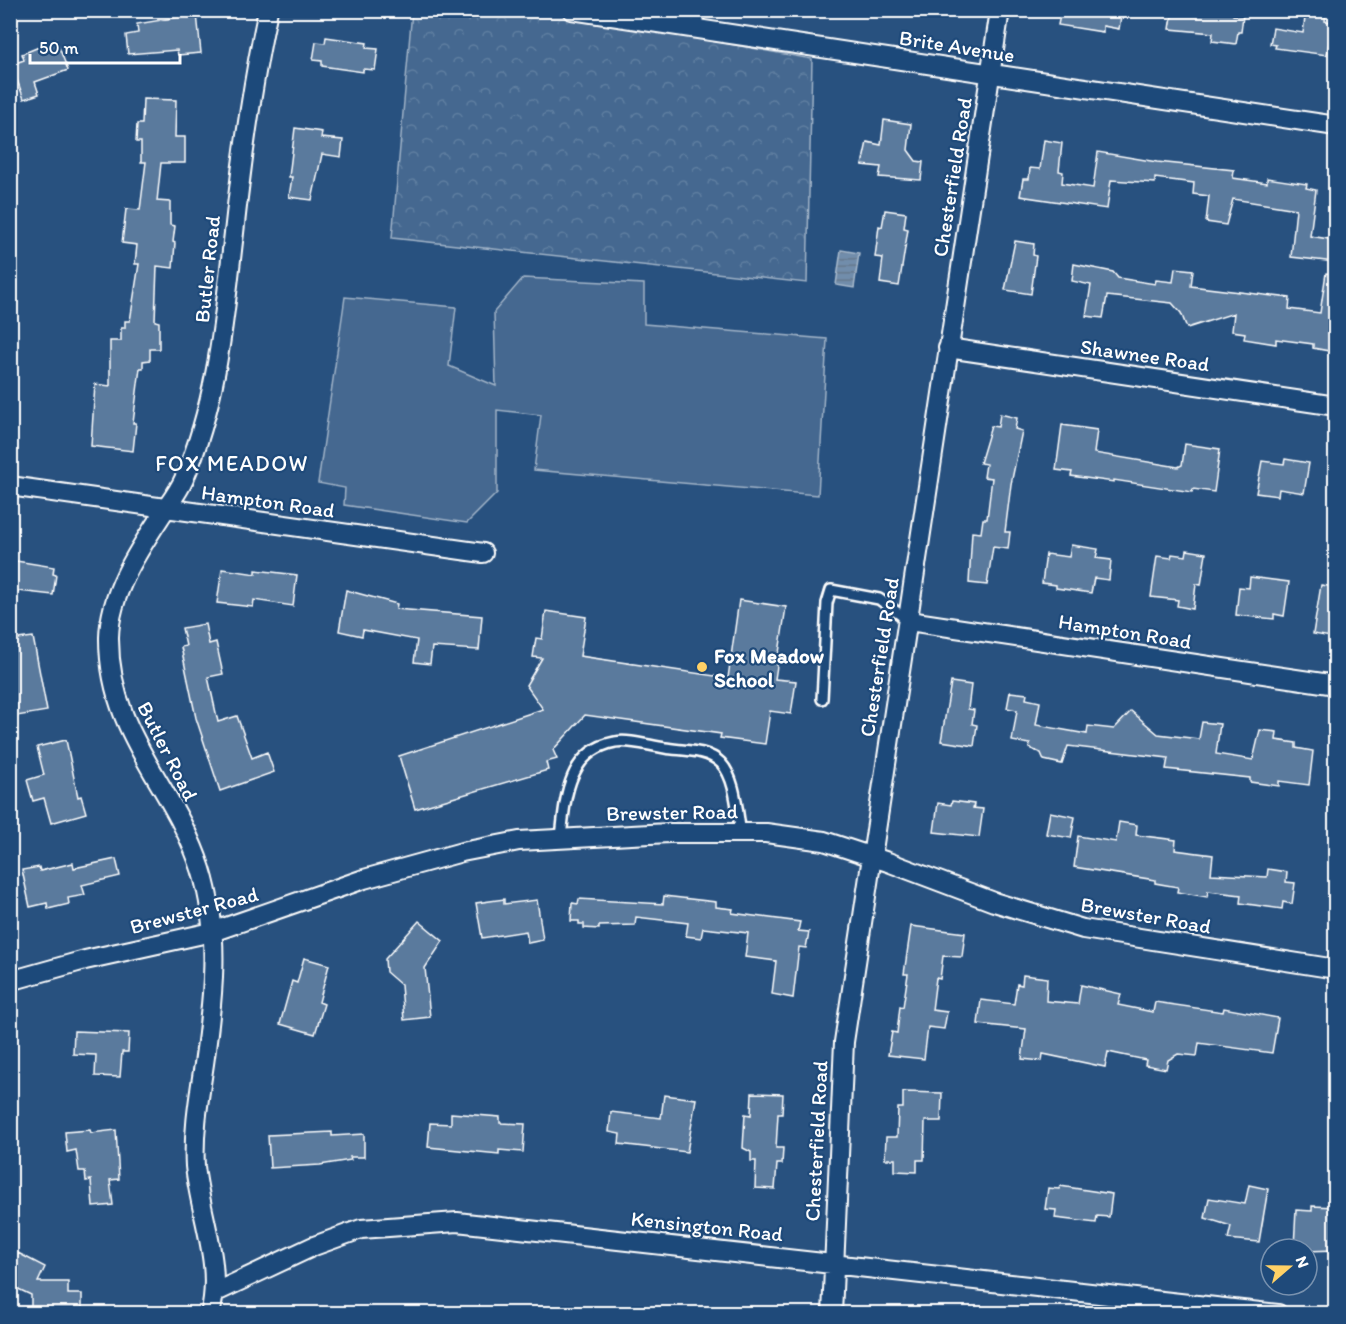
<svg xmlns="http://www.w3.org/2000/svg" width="1346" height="1324" viewBox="0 0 1346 1324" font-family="Itim,sans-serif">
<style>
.forest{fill:url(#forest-crowns);stroke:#a2b4c8;stroke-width:1.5}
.pitch{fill:#446890;stroke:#a2b4c8;stroke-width:1.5}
.water{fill:url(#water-rules);stroke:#aabbcd;stroke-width:1.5}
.building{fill:#5a7a9d;stroke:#fff;stroke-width:1.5}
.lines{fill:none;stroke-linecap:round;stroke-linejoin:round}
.service-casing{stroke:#fff;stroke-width:14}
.minor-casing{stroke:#fff;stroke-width:22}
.service{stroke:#1f4a7a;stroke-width:9}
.minor{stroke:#1f4a7a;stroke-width:18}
.poi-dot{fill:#ffd166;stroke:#1f4a7a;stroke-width:2}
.labels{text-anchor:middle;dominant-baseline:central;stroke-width:4.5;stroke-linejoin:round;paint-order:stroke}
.street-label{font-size:21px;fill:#fff;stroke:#1f4a7a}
.poi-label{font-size:21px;font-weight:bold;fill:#fff;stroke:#1f4a7a;text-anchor:start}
.neighbourhood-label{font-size:22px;letter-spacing:1.5px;fill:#fff;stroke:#1f4a7a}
</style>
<defs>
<pattern id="forest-crowns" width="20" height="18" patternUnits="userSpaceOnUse" patternTransform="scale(1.5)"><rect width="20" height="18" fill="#446890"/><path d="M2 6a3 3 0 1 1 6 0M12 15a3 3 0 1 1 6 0" fill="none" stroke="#607fa1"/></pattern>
<pattern id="water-rules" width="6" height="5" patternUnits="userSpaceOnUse" patternTransform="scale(1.5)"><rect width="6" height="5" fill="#718dab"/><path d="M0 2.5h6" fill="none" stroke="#64768a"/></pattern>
</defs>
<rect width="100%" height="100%" fill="#28517f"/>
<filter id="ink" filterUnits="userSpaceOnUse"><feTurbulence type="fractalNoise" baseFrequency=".0167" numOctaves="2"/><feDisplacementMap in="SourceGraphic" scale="12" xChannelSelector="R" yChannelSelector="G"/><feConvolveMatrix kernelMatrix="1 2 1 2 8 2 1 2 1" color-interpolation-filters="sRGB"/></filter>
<g filter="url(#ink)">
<path class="forest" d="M412,11H546L812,59L807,283L392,238Z"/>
<path class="pitch" d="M523,278L644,284V324L827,339L818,495L534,470L541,415L497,410V493L467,523L344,505L345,488L318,483L345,297L456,307L449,366L496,386L494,312Z"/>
<path class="water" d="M841,250L859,253L854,288L836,285Z"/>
<path class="building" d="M1061,10H1122L1119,29L1103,26V32L1058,25Z
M1173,10H1233V15L1243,16L1241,32H1238L1236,44L1212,41L1213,33L1170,29Z
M1306,10H1326L1325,21L1332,22L1327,55L1275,48L1276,45L1270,44L1273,28L1303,33Z
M197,14L201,53L178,55L177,50L128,54L126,35L138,33L137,24Z
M326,37L367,43L366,48L378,49L375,70L363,69V72L322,66V61L313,60L316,42L325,43Z
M56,40L68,70L35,82L39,94L24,99L17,80L10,82V65L24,60L22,54Z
M143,99L176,100L175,137H185V163H161L157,201L170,202V225L175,226L173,242L175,243L173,268L157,266L155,321L159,322V349H150V360L143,361V368H140L133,423H136L133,451L91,446L95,384L110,386V341H121V328H125V321H130L139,264H135L137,245L122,243L126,209L140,210L146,162H141V142H136L137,124H142Z
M884,120L911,124L908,150L916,161L923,162L921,180L879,177L881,167L862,165L867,142L881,145Z
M295,128L322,132L321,138L343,140L341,157L322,154L312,200L289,197L292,177H289Z
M1044,140L1062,143L1059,171L1063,172L1062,183L1093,188L1098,152L1157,162L1234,170L1233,178L1267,183V178L1307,184L1306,188L1316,190L1310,236L1335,240V262L1291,257L1296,209L1233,199L1226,225L1206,222L1209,196L1193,194L1194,183L1155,178V183L1111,180L1107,209L1020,196L1023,179H1029L1030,168L1040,169Z
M885,210L906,213L904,228L908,229L899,286L880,283L883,258L875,257L879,226L882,227Z
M1015,241L1034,244L1033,255L1036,256L1031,294L1005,290Z
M1074,264L1113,272L1118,278L1155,284L1156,280L1173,282L1175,268L1193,270L1191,286L1290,298L1289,309L1320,313L1326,273L1335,274V352L1313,348V344L1276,339V344L1244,339L1245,333L1232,331L1234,313L1187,328L1181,313L1172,303L1107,296L1103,318L1086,316L1091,285L1072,281Z
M1000,414L1017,418L1015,429L1022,431L1011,484L1005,532H1010L1008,549L993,547L987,585L969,583L972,532L981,533L983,519H987L992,478L984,477L986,464L980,463L991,426L998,427Z
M1062,425L1097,430L1094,453L1178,467L1182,465L1185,444L1220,449L1214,492L1193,489L1192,492L1114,480V482L1071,476L1072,472L1056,470Z
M1285,459L1309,463L1304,493L1279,489L1278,496L1256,493L1262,461L1284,464Z
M1071,545L1098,549L1096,558L1111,560L1109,580L1094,578L1091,593L1056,588V585L1042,583L1046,554L1069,557Z
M1187,550L1206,553L1201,585L1196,584L1193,609L1177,606L1178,600L1151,597L1157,556L1171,558L1172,554L1186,556Z
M10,560L54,567L53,574L56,575L53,595L10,590Z
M222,569L256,574V570L297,575L293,606L254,600L253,607L217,603Z
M1250,577L1289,582L1284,616L1274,614V619L1236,615L1239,587L1249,588Z
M1321,585L1335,587V630H1332L1331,637L1313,634Z
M346,590L397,604L396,609L482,616L479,650L432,647L430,664L414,662L417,640L363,630L362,636L339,631Z
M739,600L786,607L775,679L796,681L791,714L770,711L765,744L720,738L721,734L585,715L553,750L557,759L546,762L548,770L415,809L399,756L543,709L526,685L542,658L533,657L536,638L542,639L546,611L586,617L580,656L728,678Z
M205,624L209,644L216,642L223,674L208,677L218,722L237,716L252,758L267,752L274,772L220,791L196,718L181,647L186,646L182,628Z
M33,637L47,711L17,716L15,702L10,703V640Z
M951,682L971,685L968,709L974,710L972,724L977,725L974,746L941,741Z
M1010,692L1027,694L1026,699L1040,702L1036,725L1087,734L1088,726L1114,729L1131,711L1158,734L1199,739L1202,722L1220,724L1216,754L1253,760L1260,730L1277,732L1276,740L1296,743V748L1313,751L1309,785L1279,781V786L1250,782V778L1166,769L1168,758L1068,746L1062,764L1044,760L1041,753L1029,748L1030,744L1012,741L1017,710L1007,708Z
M66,740L78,797L81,796L86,813L51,823L44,798L33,801L27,780L44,775L37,747Z
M952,801L974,804L973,808L983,809L979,837L934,832L938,803L951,805Z
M1050,812L1075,817L1071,838L1046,834Z
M1119,822L1137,825L1136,835L1176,840L1175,850L1213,855L1211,874L1267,877L1268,869L1287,872L1286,882L1295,883L1292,904L1283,902L1282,909L1240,903L1241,895L1208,891L1207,897L1177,892L1178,887L1155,883V880L1074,867L1078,836L1116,842Z
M116,859L120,876L82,885L85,895L68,898L69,904L48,909L47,903L30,907L22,870L39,867L40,871L73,863L74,868Z
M664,896L716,902V907L733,909L732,913L800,922L798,931L809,932L806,948L799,947L793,998L772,994L776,961L745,957L748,933L703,928L701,938L686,936L688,923L636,917L635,925L599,926V929L584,928V924H579V921H571L572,903L578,904L579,899L663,904Z
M504,899V904L537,900L543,940L528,943L526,931L482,938L476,903Z
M419,921L443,941L425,968L430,1017L404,1020L401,985L386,972L385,959Z
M911,926L965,933L962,957L943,956L940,979L936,978L932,1010L947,1012L944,1029L928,1027L924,1059L888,1055L892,1032L897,1033L900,1006L903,1007L908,974H904Z
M304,958L329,965L319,1002L324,1004L315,1034L280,1024L292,981L297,983Z
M1023,975L1047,978L1046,1001L1078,1004L1081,985L1121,994L1118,1005L1153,1012L1155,1002L1223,1012L1224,1008L1278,1018L1272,1053L1199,1043L1197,1056L1178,1054L1168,1060L1166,1069L1145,1065L1146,1060L1108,1052L1105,1067L1043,1054L1042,1061L1022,1059L1026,1029L978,1024L981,1000L1014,1004L1017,984L1022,985Z
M74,1031L129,1033L128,1052H122L120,1077L95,1076L96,1055L73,1054Z
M903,1092L942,1093L941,1121H925L924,1160H917V1172L895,1171V1159H885L886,1137H897L898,1108H903Z
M752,1093L783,1094L782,1114H778L776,1148H783L782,1164H777L775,1189L755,1188L756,1161H751V1152L743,1148L745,1114L751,1115Z
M664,1095L696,1099L687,1152L619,1144L620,1134L609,1132L611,1112L661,1118Z
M451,1113L500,1117V1123L525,1124L523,1152L499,1150V1154L428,1147L430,1123L451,1124Z
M90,1130L91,1133L116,1130L119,1179L110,1180L113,1205L93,1207L91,1180L86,1181L85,1171H79L76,1150L67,1152L65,1132Z
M332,1132V1136L364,1134V1157H350L351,1160L320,1165L270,1168L268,1135Z
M1249,1185L1268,1189L1259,1242L1228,1239L1231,1226L1205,1218L1209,1198L1245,1204Z
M1060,1186L1112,1194L1109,1217L1097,1216L1096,1223L1055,1218L1056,1210L1045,1209L1048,1188L1059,1189Z
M1312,1206L1335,1207V1250L1307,1251L1305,1248L1294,1247L1296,1210L1312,1211Z
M18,1253L45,1267L38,1282H68V1294H82V1313L31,1314V1295L10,1285V1266Z"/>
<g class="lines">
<defs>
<path id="service" d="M697,29L699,10
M822,699L827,603L831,590L879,599L909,621
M561,838C565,800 567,751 615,742C629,739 650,746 665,748C683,751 707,749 721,763C736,779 737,812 741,833"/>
<path id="minor" d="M572,10L1336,126
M948,348L1336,406
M10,486L483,553
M909,621L1336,685
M10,981L85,960L212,932L364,879L462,852L519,841L669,833H766L824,841L888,862L994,902L1083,929L1336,969
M216,1292L314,1246L361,1229L457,1222L1278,1314
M210,1314C223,1264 200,1216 195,1166C193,1132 199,1098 204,1064C213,1000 221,932 201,869C174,785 108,734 109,637C110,594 136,554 159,519C167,506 178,493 184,479C218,399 224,318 234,233C242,158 252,84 268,10
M832,1314L844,1042L1000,10"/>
</defs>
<use href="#service" class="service-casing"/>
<use href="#minor" class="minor-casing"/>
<use href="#service" class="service"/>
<use href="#minor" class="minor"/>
</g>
</g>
<circle class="poi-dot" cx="702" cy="667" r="6"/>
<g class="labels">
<g class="street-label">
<text transform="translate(957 46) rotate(9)">Brite Avenue</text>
<text transform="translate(952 177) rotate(-81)">Chesterfield Road</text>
<text transform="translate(207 269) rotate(-84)">Butler Road</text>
<text transform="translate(1145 355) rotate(8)">Shawnee Road</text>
<text transform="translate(268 501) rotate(8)">Hampton Road</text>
<text transform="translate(1125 631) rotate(9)">Hampton Road</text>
<text transform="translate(879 657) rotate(-81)">Chesterfield Road</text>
<text transform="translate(168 751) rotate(63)">Butler Road</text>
<text transform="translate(672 812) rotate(-1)">Brewster Road</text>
<text transform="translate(194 910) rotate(-15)">Brewster Road</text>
<text transform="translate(1146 915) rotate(10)">Brewster Road</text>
<text transform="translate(816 1141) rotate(-87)">Chesterfield Road</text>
<text transform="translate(707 1226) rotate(6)">Kensington Road</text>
</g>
<g class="poi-label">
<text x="714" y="655">Fox Meadow<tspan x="714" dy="24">School</tspan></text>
</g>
<g class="neighbourhood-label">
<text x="232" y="463">FOX MEADOW</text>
</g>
</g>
<rect width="1346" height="1324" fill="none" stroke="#1f4a7a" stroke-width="36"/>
<rect x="18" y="18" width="1310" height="1288" fill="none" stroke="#fff" stroke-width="2" filter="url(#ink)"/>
<g transform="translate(1289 1267) rotate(70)"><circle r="28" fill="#1f4a7a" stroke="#7992af" stroke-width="1.5"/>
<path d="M0-4.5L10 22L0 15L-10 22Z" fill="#ffd166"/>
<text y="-9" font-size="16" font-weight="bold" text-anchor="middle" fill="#ffffff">N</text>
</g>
<path d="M30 54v9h150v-9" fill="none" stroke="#ffffff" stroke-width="3"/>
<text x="39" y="54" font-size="18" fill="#ffffff" stroke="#1f4a7a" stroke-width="4.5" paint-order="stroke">50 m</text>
</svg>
